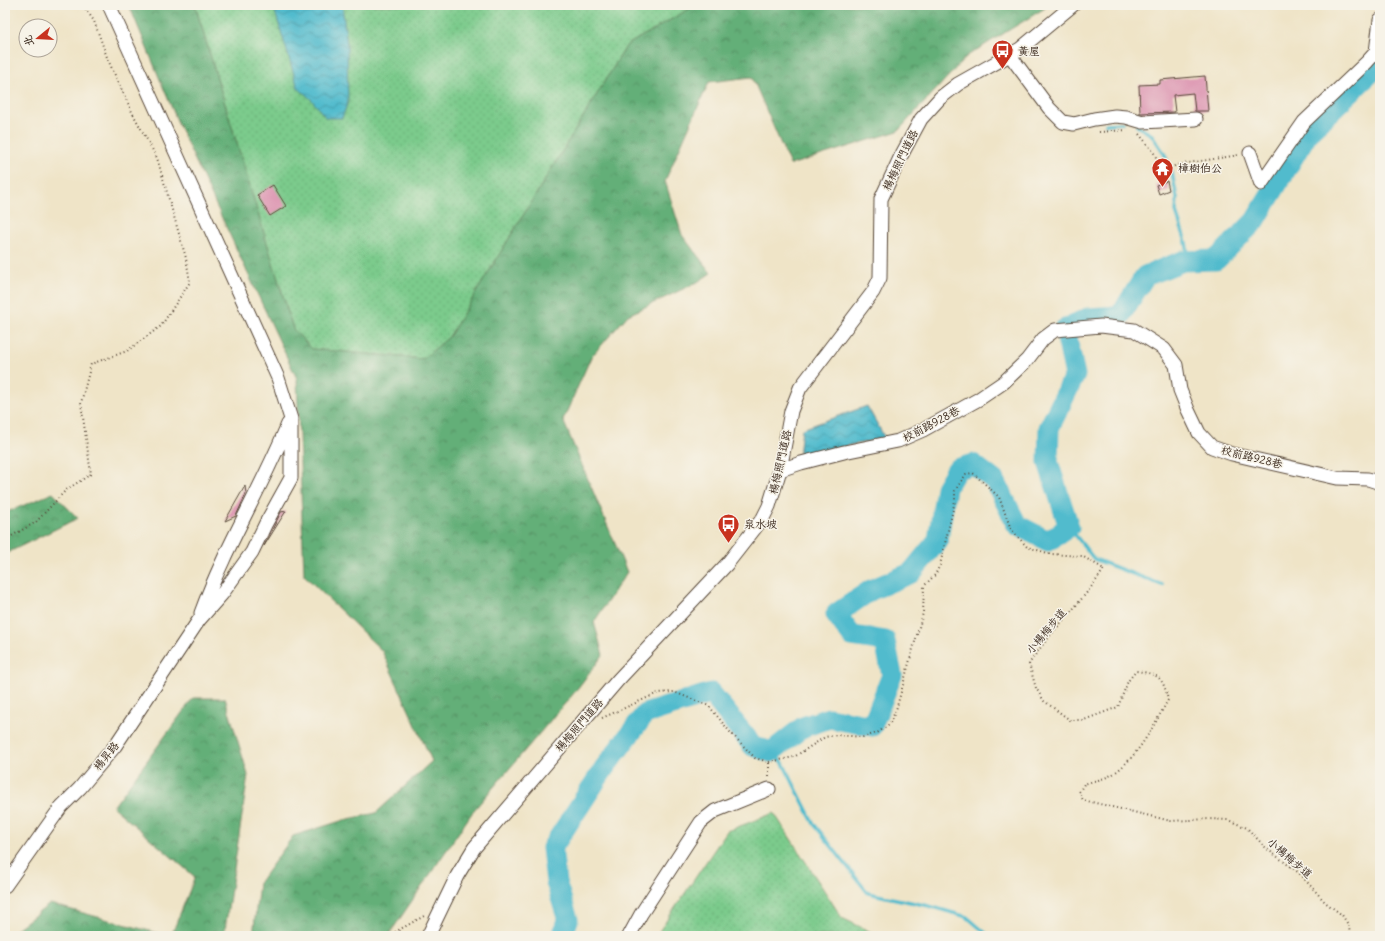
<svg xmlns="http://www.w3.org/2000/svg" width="1385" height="941" viewBox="0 0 1385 941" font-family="Delius,'LXGW WenKai TC',sans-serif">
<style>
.grass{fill:url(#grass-dots);stroke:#5b7a55}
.forest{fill:url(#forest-crowns);stroke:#506c4b}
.water{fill:url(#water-waves);stroke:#467276}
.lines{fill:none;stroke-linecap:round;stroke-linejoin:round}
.stream{stroke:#51bbcd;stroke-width:3.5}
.river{stroke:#51bbcd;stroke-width:21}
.building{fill:#db91af}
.minor-casing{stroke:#564637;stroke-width:15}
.path{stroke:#564637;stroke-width:2;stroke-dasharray:1 3;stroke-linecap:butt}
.minor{stroke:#fff;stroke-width:13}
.labels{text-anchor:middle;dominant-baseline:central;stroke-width:3;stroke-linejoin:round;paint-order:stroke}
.poi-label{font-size:11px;fill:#3b2a1e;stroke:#f7f3e8;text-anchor:start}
.street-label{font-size:11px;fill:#3b2a1e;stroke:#f7f3e8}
</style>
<defs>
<pattern id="grass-dots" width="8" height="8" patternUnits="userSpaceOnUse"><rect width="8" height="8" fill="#7bcb8c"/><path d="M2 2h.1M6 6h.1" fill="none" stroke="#6bae78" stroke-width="1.8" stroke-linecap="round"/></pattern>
<pattern id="forest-crowns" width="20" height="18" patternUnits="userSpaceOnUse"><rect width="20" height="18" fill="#64af78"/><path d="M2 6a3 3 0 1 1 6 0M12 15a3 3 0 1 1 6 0" fill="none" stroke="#548f62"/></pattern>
<pattern id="water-waves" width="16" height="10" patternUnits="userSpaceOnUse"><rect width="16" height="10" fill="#51bbcd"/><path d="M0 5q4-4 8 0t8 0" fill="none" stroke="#4498a6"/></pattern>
</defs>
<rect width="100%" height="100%" fill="#f7f3e8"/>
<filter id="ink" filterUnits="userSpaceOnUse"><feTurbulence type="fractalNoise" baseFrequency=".025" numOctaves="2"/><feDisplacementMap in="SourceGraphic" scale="8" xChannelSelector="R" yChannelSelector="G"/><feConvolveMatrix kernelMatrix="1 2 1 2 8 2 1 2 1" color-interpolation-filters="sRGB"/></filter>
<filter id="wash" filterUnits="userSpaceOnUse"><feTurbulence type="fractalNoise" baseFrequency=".012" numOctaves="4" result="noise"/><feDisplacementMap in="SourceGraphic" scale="16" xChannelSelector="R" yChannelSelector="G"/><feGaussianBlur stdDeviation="0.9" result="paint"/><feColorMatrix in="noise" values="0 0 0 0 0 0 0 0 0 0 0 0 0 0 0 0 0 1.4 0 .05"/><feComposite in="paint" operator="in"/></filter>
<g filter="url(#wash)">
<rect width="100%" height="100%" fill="#efe4c7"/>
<path class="grass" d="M195,5H696L627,45L449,337L423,359L312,349L293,329Z
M774,813L842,918L879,936H656L727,831Z"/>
<path class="forest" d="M129,5H195L293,329L312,349L423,359L449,337L627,45L696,5H1046L1045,8L967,56L898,131L790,165L752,77L709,82L665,181L682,235L711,273L696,283L628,315L591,357L563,420L627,572L594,622L603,655L574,693L474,810L388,936H253L259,883L293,836L344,820L376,813L432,761L382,651L304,575L297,379L181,130Z
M53,493L78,518L5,554V513Z
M193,698H225L248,775L224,936H171L195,877L113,807Z
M50,904L168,936H7Z"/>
<path class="water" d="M273,5H342L347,44L348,102L342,118H326L311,99L298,88Z
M867,406L885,438L799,456L802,429Z"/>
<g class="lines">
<path class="stream" d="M1106,124L1122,123
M1137,126L1152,135L1164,153L1172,173L1177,198L1176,212L1186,242L1189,261
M1069,527L1094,559L1162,585
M771,752L783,763L814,824L868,893L929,906L967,917L989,936
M1149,936L1156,934L1174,936"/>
<path class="river" d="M562,936L568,920L556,882L552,848L605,767L645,714L711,693L753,746L771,752L803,727L829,718L872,726L892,675L885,641L852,636L836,614L871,590L911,573L938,540L946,488L957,469L973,464L995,481L1017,525L1048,541L1069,527L1048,462L1049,428L1075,375L1065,329L1088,318L1120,316L1145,276L1183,261L1216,260L1255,221L1309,131L1380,64"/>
</g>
<g id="blocks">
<path class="building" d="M1205,76L1208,111H1195L1193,93L1173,95L1175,112L1140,113L1139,85L1160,84V80Z
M1167,181L1169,190L1159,194L1156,185Z
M273,185L286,206L270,216L257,195Z
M245,486L246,494L236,516L225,521Z
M286,511L264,546L281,512Z"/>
</g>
</g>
<g filter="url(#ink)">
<use href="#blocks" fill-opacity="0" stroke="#564637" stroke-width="1"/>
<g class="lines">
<defs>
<path id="minor" d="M1009,54L1049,108L1063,122L1074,124L1094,119L1115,116L1126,117L1143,122L1196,119
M1250,153L1261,184L1304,122L1367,62L1376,52L1380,20
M780,470L801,463L844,452L898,441L923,430L979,399L1004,382L1027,360L1043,339L1055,330L1101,326L1134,330L1164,349L1176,365L1180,390L1188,410L1199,433L1212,447L1232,454L1337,478L1368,479L1380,483
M201,613C225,547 262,488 288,424
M5,886L61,807L80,788L115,746L199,620L222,594L252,552L266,523L291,478V419L278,378L109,5
M428,936L457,876L474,848L618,680L727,564L763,518L769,506L780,470L791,411L800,388L873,292L880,278L881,199L901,156L921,119L940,98L958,84L1020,49L1073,5
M629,936L641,914L701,822L715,811L769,789"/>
</defs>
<use href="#minor" class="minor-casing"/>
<path class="path" d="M1099,132L1126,130
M1139,134L1153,151L1166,178
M1164,173L1176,165L1239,155
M5,540L36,522L66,490L91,474L81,403L91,364L127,351L161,326L190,282L186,258L157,158L132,112L108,60L94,21L83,5
M602,718L658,693L674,692L709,706L730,732L755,758L769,762V777
M769,762L794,757L825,737L837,735L863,737L877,733L889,725L896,710L923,613L924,586L935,575L940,565L955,501V491L966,474L973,473L999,497L1011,529L1027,547L1051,554L1082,556L1104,569C1082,603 1051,630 1029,664L1036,688L1044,701L1070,720H1084L1118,707L1128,681L1136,671C1159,674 1163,677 1168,700C1154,725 1138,757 1113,774C1105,779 1093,781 1084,784L1079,792L1083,800L1171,821L1209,819L1228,820L1247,828L1267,849L1299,873L1325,902L1342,915L1349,926L1350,936
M388,936L424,916"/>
<use href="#minor" class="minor"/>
</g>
</g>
<defs>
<symbol id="bus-pin" viewBox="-11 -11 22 30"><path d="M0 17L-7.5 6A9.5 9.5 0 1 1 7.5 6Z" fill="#c8321e" stroke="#f7f3e8"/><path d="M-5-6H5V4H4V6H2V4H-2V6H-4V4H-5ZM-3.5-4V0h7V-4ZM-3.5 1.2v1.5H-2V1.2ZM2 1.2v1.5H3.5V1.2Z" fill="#fff"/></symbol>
<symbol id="temple-pin" viewBox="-11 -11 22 30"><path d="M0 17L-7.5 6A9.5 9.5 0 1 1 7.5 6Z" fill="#c8321e" stroke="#f7f3e8"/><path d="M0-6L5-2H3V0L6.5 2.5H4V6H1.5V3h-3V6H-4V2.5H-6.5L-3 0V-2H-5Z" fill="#fff"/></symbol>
</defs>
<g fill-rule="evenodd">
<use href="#bus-pin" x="990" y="38" width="25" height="34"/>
<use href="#temple-pin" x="1150" y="156" width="25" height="34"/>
<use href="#bus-pin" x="716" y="512" width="25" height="34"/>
</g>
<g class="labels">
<g class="poi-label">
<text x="1018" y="51">黃屋</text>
<text x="1178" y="168">樟樹伯公</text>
<text x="744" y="524">泉水坡</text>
</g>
<g class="street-label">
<text transform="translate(900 160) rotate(-64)">楊梅照門道路</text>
<text transform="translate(931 424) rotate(-28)">校前路928巷</text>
<text transform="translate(1252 457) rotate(14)">校前路928巷</text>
<text transform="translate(780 462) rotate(-77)">楊梅照門道路</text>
<text transform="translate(1046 631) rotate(-50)">小楊梅步道</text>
<text transform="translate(579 725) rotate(-49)">楊梅照門道路</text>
<text transform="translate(106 756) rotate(-51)">楊昇路</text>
<text transform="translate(1290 858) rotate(41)">小楊梅步道</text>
</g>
</g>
<rect width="1385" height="941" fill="none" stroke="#f7f3e8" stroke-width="20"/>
<g transform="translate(38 38) rotate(252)"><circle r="19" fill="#f7f3e8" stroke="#aca397"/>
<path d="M0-3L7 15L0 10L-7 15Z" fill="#c8321e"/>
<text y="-6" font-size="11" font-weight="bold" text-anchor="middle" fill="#3b2a1e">北</text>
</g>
</svg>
